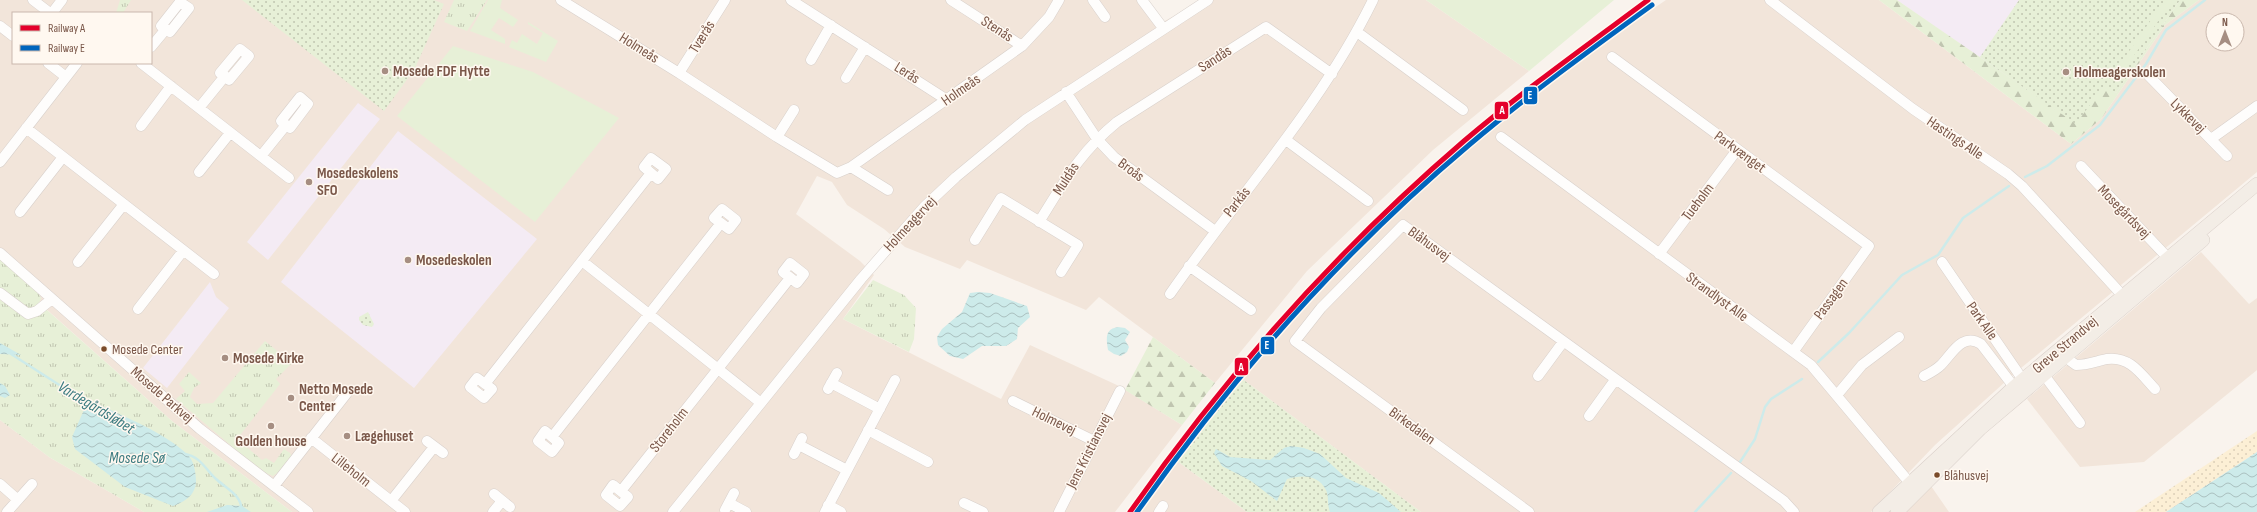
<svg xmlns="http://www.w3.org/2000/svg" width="2257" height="512" viewBox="0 0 2257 512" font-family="'Sofia Sans Condensed',sans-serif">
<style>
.residential{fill:#f2e5da;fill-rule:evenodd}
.education{fill:#f4ebf4}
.grass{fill:url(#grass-tufts)}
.forest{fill:url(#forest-firs)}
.sand{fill:url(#sand-dots)}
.park{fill:url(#park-dots)}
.garden{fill:#e7f0d7}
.water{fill:url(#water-waves)}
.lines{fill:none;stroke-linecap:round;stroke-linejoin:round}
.stream{stroke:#cdebea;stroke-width:2.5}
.minor-casing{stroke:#d8d0cb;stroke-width:11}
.major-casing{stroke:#dad0ca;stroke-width:14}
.minor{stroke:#fefdfc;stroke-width:10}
.major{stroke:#f3ede6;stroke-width:13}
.rail-1-casing{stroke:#fff8f0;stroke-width:8}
.rail-2-casing{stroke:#fff8f0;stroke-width:8}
.rail-1{stroke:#e4002b;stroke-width:5}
.rail-2{stroke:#0065bd;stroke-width:5}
.poi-dot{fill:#a68e82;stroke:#fff8f0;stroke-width:1.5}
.bus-dot{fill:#7a4b2a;stroke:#fff8f0;stroke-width:1.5}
.labels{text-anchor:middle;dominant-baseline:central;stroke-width:3;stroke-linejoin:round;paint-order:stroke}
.bus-label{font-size:14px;fill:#7a5749;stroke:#fff8f0;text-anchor:start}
.street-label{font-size:15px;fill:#7a5749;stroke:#fff8f0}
.poi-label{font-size:15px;font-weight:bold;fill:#7a5749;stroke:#fff8f0;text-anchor:start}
.water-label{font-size:16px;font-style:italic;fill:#3c7b80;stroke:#fff8f0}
.line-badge{stroke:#fff8f0;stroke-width:1.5}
.badge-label{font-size:11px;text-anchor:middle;font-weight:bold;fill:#fff}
</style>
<defs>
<pattern id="grass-tufts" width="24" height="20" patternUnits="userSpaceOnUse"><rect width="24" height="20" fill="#e7f0d7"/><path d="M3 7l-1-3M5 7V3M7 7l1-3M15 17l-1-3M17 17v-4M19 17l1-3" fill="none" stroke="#c0c5b0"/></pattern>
<pattern id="forest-firs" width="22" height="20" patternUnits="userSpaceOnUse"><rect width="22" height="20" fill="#e7f0d7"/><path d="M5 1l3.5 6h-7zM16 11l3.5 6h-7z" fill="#c0c5b0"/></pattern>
<pattern id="sand-dots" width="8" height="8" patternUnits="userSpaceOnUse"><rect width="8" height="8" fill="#fcefd5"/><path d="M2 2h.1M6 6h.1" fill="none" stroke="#dccfb8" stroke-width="1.8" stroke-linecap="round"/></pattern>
<pattern id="park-dots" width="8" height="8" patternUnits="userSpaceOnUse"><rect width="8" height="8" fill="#e7f0d7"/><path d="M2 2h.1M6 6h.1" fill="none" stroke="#c0c5b0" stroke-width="1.8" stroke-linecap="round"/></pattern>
<pattern id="water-waves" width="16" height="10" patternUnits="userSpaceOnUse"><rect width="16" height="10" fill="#cdebea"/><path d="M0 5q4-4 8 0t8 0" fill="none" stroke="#abc1c0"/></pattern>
</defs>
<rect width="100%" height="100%" fill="#f9f3ed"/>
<path class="residential" d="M0,0H1144L1163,22L1203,0H1426L1529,71L1433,150L1307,271L1215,383L1099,297L1086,310L967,260L960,269L905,247L884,229L847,205L832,182L817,176L796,214L860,261L874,275L843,319L1001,399L1030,345L1119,386L1182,425L1115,512H292L172,421L0,268ZM13,13H151V63H13Z
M1666,0H1879L2071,144L2101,119L2165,25L2199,0H2257V172L2015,373L1935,445L1871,512H1421L1241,378L1291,318L1328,279L1401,207L1452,159L1614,35ZM2213,20H2237V44H2213Z
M2201,252L2249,304L2257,298V370L2144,462L2080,467L2027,399Z
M0,420L49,457L144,512H0Z
M1177,461L1247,512H1137Z
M1931,486L1949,512H1906Z"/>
<path class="education" d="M1897,0H2180L2116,93L2076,124Z
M358,103L380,119L268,260L247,242Z
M398,131L537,239L414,388L281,282Z
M210,282L216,297L229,308L167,388L143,368Z"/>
<path class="grass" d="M120,0H131L123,13H116Z
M454,0H487L467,31L444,22Z
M0,258L38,292L41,298L39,303L172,421L292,512H144L49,457L0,420Z
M873,280L904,295L916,308L914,339L909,352L843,319Z
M265,341L292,363L276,379L280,384L237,439L262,460L266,458L274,463L284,449L290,453L292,457L284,468L273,476L261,471L176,399L185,391L179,384L189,372L201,383L194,388L190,397L197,404L213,403Z"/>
<path class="forest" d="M1879,0H1897L2076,123L2103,86L2116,93L2180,0H2199L2165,25L2101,119L2071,144Z
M1153,337L1215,383L1182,425L1125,390Z"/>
<path class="sand" d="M2257,431V452L2166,512H2135Z"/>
<path class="park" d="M242,0H434L444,4L414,70L384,111Z
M2019,0H2180L2116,93L2103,87L2076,124L1980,57Z
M368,312L374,324L372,327L363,325L359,320V317Z
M1241,378L1421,512H1247L1177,461Z"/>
<path class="garden" d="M488,0H502L500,8L518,20L513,27L499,18L491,30L505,39V44L470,31Z
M1426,0H1614L1529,71Z
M2165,0H2173L2116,81L2111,77Z
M528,22L558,41L546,62L509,47L512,40L517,43L522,34L537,44L543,33L528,24Z
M453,46L533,72L619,118L535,222L397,116Z"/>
<path class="water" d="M978,292L990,293L1027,306L1030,317L1018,328L1017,339L1006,346H982L963,359L950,356L938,345L937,337L942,329L962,312L970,293Z
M1118,327L1125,328L1130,332L1125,340L1129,347L1127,352L1121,356L1114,354L1108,350C1106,338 1105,329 1118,327Z
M0,343L21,355L0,354Z
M0,383L5,386L10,395L5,398L0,396Z
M87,403H96C126,418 162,431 187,454C194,460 196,473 196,482C195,496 184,502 173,506L125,487L75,449L72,437Z
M1291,446L1304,448L1320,454L1346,478L1379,493L1401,512H1330C1327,505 1329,496 1326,490C1318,474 1301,475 1287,479L1277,501L1251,481L1222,466L1214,453L1216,449L1230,457L1270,460L1284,448Z
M2257,452V512H2166Z
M227,505L242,506L251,512H207Z"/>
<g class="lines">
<path class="stream" d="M2025,177L2047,166L2100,125L2146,64L2166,30L2205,0
M11,354L89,404
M1818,362L1849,333L1902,275L1938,255L1963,218L2009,186
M185,454C201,457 205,469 216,479C227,489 242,495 242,512
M1740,462L1755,439L1765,407L1771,399L1802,379
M1695,512L1731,473"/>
<defs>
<path id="minor" d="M33,0L50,13
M561,0L679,73L777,137L837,173L851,167L1022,46L1049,17L1059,0
M791,0L947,100
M951,0L1022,46
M1093,0L1105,17
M1142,0L1163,28
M1770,0L1913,109L2008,174L2022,186L2123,296
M180,2L189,8L170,32L161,26Z
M52,13L62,0
M0,26L13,36
M1357,32L1463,110
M151,47L166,29
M1612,57L1869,246L1793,352
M811,60L831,25
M48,63L66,77
M141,63L289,178
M679,73L725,0
M2148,75L2227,156
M846,78L865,47
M1066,92L1097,139L1114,157L1215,231
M199,108L225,76L229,80L249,56L240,49L220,73L225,76
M141,126L171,86
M26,128L214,274
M777,137L794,110
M1501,137L1811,365L1909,482
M2211,139L2257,106
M1286,140L1368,201
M261,156L286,125L290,128L308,104L300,97L281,121L286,125
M651,158L666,169L658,179L644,167Z
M0,162L77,63
M2081,166L2168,258
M851,167L888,190
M199,172L230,133
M722,209L736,220L729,229L714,218Z
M20,212L63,157
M1039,222C1064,182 1080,152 1117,122L1266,27L1332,74
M975,240L1001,198L1078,245L1061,272
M0,253L200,429L308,512
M1659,254L1737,150
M582,261L761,403
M78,262L124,204
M1942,262L2023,380
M790,263L804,274L797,283L783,272Z
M1189,266L1251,310
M0,293L28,314L37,311L52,299
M1170,294C1238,196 1320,108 1373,0
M138,309L183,251
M2065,357L2076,365C2087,365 2097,361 2107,359C2130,356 2141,374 2155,389
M2044,375L2080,423
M1538,376L1563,342
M1924,376C1930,373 1936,370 1941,365C1952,354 1962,332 1981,344L2014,387
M477,378L492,389L484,398L470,387Z
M831,383L880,409
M485,384L651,173
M828,389L837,373
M1837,395L1862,365L1899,337
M1013,401L1094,441
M1589,416L1615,380
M868,430L928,462
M545,431L559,443L552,452L538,441Z
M552,437L721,223
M311,438L405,512
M427,441L443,453
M799,445L847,470
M794,454L802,438
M0,484L17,499
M613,485L628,497L620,506L606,495Z
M274,486L347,393
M621,491L790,278
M494,494L510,507
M391,501L434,447
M729,503L746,512
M964,503L983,512
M828,505L841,512
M725,510L734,493
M7,512L32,484
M493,512L502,501
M673,512L861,279L924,207L956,177L1025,120L1208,0
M825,512L895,380
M1059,512L1120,391
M1159,512L1163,506
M1529,512L1295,341L1321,308L1403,225L1784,501L1794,512"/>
<path id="major" d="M1879,512L2014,387L2257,184
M1897,512L1980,429L2203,240"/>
</defs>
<use href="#minor" class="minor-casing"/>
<use href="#major" class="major-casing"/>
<use href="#minor" class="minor"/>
<use href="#major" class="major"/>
<defs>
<path id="rail-1" d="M1130,512C1226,375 1337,250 1464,141C1523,91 1586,46 1648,0"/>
<path id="rail-2" d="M1137,512C1233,376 1342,252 1469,145C1528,95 1590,50 1652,5"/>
</defs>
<use href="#rail-1" class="rail-1-casing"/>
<use href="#rail-2" class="rail-2-casing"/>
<use href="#rail-1" class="rail-1"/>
<use href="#rail-2" class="rail-2"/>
</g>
<g class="poi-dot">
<circle cx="385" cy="71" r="4"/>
<circle cx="2066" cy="72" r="4"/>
<circle cx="309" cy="182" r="4"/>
<circle cx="408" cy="260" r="4"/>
<circle cx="225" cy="358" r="4"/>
<circle cx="291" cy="398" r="4"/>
<circle cx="271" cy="426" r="4"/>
<circle cx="347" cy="436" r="4"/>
</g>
<g class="bus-dot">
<circle cx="104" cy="349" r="3.5"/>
<circle cx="1937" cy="475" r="3.5"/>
</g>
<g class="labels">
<g class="bus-label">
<text x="112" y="349">Mosede Center</text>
<text x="1944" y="475">Blåhusvej</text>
</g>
<g class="street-label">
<text transform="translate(997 29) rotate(33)">Stenås</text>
<text transform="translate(702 37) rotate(-58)">Tværås</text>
<text transform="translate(639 48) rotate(32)">Holmeås</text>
<text transform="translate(1215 59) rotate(-33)">Sandås</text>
<text transform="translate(907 73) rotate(32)">Lerås</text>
<text transform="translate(961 90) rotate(-35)">Holmeås</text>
<text transform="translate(2188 116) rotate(45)">Lykkevej</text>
<text transform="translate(1955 138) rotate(34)">Hastings Alle</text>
<text transform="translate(1740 152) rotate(36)">Parkvænget</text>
<text transform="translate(1131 170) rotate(36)">Broås</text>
<text transform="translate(1066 179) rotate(-57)">Muldås</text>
<text transform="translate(1237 202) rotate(-52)">Parkås</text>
<text transform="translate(1698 202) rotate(-53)">Tueholm</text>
<text transform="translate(2124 212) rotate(46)">Mosegårdsvej</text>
<text transform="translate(910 224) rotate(-47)">Holmeagervej</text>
<text transform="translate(1429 244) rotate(36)">Blåhusvej</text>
<text transform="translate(1717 297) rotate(36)">Strandlyst Alle</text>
<text transform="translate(1831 299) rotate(-54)">Passagen</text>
<text transform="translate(1982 321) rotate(55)">Park Alle</text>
<text transform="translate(2065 345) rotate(-40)">Greve Strandvej</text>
<text transform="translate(162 395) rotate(41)">Mosede Parkvej</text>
<text transform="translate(1054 421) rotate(26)">Holmevej</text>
<text transform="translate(1412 426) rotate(36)">Birkedalen</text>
<text transform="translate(669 430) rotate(-52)">Storeholm</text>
<text transform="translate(1089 451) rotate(-63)">Jens Kristiansvej</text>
<text transform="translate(351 470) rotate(38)">Lilleholm</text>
</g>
<g class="poi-label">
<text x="393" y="71">Mosede FDF Hytte</text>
<text x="2074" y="72">Holmeagerskolen</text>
<text x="317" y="173">Mosedeskolens<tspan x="317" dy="17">SFO</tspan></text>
<text x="416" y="260">Mosedeskolen</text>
<text x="233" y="358">Mosede Kirke</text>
<text x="299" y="389">Netto Mosede<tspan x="299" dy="17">Center</tspan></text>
<text x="355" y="436">Lægehuset</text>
<text x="271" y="441" text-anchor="middle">Golden house</text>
</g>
<g class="water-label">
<text transform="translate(96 408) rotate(31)">Vardegårdsløbet</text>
<text x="137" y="458">Mosede Sø</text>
</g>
</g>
<g class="line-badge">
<rect x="1523" y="86" width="15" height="19" rx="4" fill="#0065bd"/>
<rect x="1494" y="101" width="15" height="19" rx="4" fill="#e4002b"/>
<rect x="1260" y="336" width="15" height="19" rx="4" fill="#0065bd"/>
<rect x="1234" y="357" width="15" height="19" rx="4" fill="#e4002b"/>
</g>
<g class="badge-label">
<text x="1530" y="99">E</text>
<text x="1502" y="114">A</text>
<text x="1267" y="349">E</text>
<text x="1241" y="371">A</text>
</g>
<rect x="12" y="12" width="140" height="52" fill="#fff8f0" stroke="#cab8ad"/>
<rect x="20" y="25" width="20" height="6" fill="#e4002b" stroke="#cab8ad"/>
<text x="48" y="32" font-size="12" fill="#7a5749">Railway A</text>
<rect x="20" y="45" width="20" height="6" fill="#0065bd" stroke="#cab8ad"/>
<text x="48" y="52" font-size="12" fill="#7a5749">Railway E</text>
<g transform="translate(2225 32)"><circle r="19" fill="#fff8f0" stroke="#cab8ad"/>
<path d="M0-3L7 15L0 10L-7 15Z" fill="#a68e82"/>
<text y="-6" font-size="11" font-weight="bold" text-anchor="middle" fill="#7a5749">N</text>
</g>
</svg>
